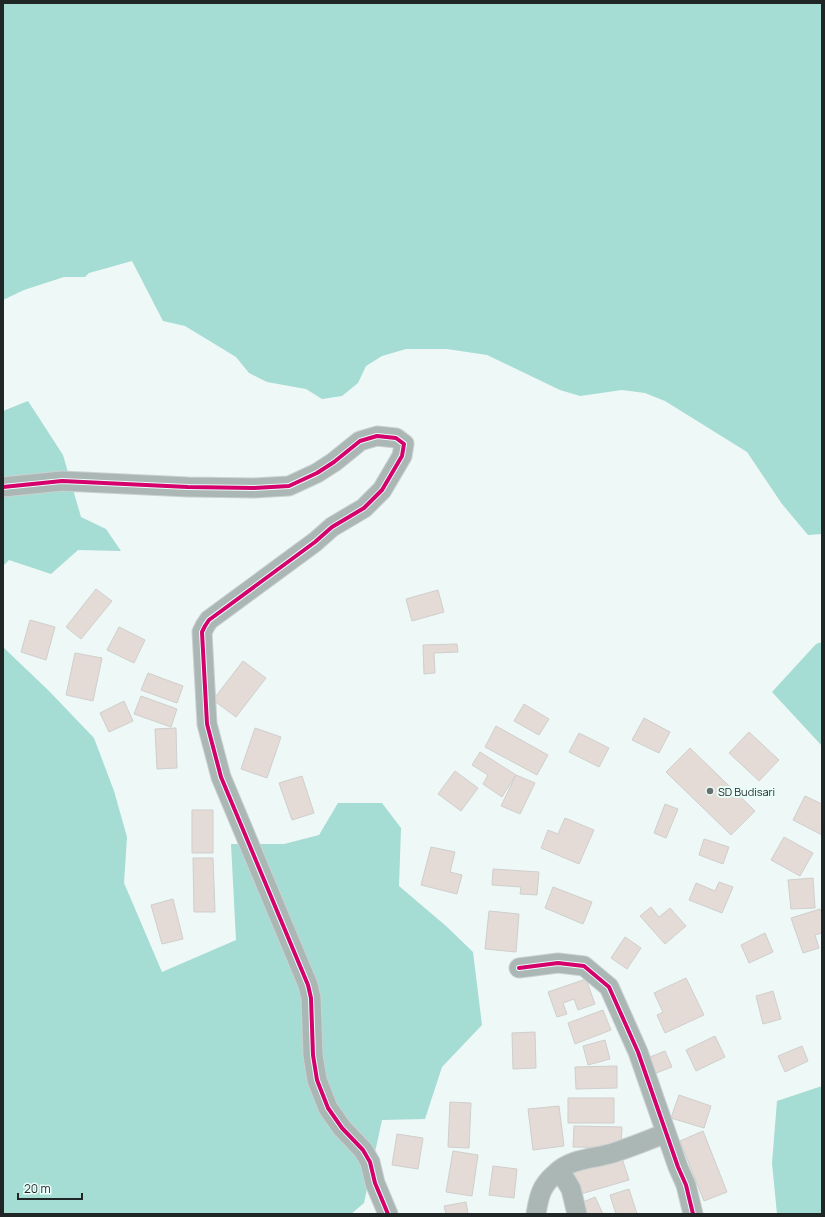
<svg xmlns="http://www.w3.org/2000/svg" width="825" height="1217" viewBox="0 0 825 1217" font-family="Manrope,sans-serif">
<style>
.forest{fill:#a5dcd4}
.building{fill:#e4dad6;stroke:#cfcfcd}
.lines{fill:none;stroke-linecap:round;stroke-linejoin:round}
.street-casing{stroke:#cad1d0;stroke-width:21}
.street{stroke:#abb7b5;stroke-width:19}
.cycleway-casing{stroke:#e9fdf9;stroke-width:6}
.cycleway{stroke:#d6006c;stroke-width:4}
.poi-dot{fill:#67706e;stroke:#e9fdf9;stroke-width:1.5}
.labels{text-anchor:middle;dominant-baseline:central;stroke-width:4;stroke-linejoin:round;paint-order:stroke}
.poi-label{font-size:11px;fill:#1f2625;stroke:#e9fdf9;text-anchor:start}
</style>
<rect width="100%" height="100%" fill="#eef8f6"/>
<path class="forest" d="M3,3H822V534L808,535L782,504L747,452L665,401L645,393L622,390L580,396L560,390L487,355L447,349H406L382,356L366,366L358,383L342,396L322,399L306,389L267,382L249,373L236,357L185,326L163,321L132,261L89,273L85,277H64L24,290L3,300Z
M28,401L63,455L81,517L106,529L121,551L78,550L51,574L9,560L3,566V411Z
M822,642V746L772,692L816,644Z
M3,647L49,691L94,738L114,791L127,837L124,883L162,972L236,940L231,844H284L319,835L338,803H382L401,828L399,886L446,926L473,952L482,1025L442,1067L425,1119L382,1120L364,1203L351,1214H3Z
M822,1086V1214H777L772,1163L777,1101Z"/>
<path class="building" d="M96,589L112,601L81,639L66,627Z
M438,590L444,612L412,621L406,599Z
M30,620L55,627L46,660L21,652Z
M119,627L145,640L134,663L107,650Z
M457,644L458,652L434,653L435,673L424,674L423,645Z
M75,653L102,658L93,701L66,695Z
M243,661L266,678L236,717L213,700Z
M148,673L183,686L177,703L141,690Z
M141,696L177,709L171,727L134,714Z
M124,701L133,721L109,732L100,713Z
M524,704L549,719L539,735L514,721Z
M644,718L670,732L659,753L632,740Z
M496,726L548,755L537,775L485,747Z
M176,728L177,768L157,769L155,729Z
M255,728L281,737L267,778L241,769Z
M749,732L779,760L759,781L729,753Z
M579,733L609,748L599,767L569,752Z
M690,748L755,811L731,835L666,772Z
M480,752L516,775L502,797L483,784L488,775L472,765Z
M455,771L478,788L461,811L438,794Z
M516,775L535,783L520,814L501,806Z
M302,776L314,813L292,820L279,783Z
M805,796L822,804V835L793,820Z
M665,804L678,809L666,838L654,833Z
M192,810H213V853H192Z
M565,818L594,830L579,864L541,848L548,830L558,834Z
M784,837L813,853L800,876L771,860Z
M704,839L729,847L723,864L699,855Z
M431,847L455,852L450,872L462,875L457,894L421,885Z
M193,858H213L215,912H194Z
M493,869L539,872L537,895L520,894L521,887L492,885Z
M813,878L815,908L791,909L788,880Z
M719,882L733,887L722,913L689,900L696,883L715,891Z
M553,887L592,902L583,924L545,908Z
M173,899L183,939L162,944L151,905Z
M651,907L659,917L670,908L686,926L665,944L640,916Z
M820,909L822,916V933L815,935L819,948L803,953L791,918Z
M489,911L519,914L516,952L485,949Z
M765,933L773,952L749,963L741,945Z
M625,937L641,948L627,969L611,958Z
M686,978L704,1015L665,1033L657,1015L663,1012L654,993Z
M586,979L595,1004L578,1010L574,999L563,1003L567,1014L557,1017L548,992Z
M773,991L781,1019L763,1024L756,996Z
M603,1010L611,1030L575,1044L568,1023Z
M535,1032L536,1068L513,1069L512,1033Z
M715,1036L725,1057L696,1071L686,1050Z
M605,1040L610,1059L588,1065L583,1046Z
M802,1046L808,1061L785,1072L778,1056Z
M665,1051L672,1067L651,1075L645,1059Z
M617,1066V1088L576,1089L575,1067Z
M679,1095L711,1106L704,1128L671,1118Z
M568,1098H614V1123H568Z
M450,1102L471,1103L469,1148L448,1147Z
M559,1106L564,1146L533,1150L528,1109Z
M574,1126L622,1127L621,1148L573,1147Z
M703,1131L727,1192L704,1201L680,1141Z
M397,1134L423,1138L418,1169L392,1165Z
M453,1151L478,1155L472,1196L446,1192Z
M621,1155L629,1180L574,1196L566,1171Z
M493,1166L517,1169L514,1198L489,1195Z
M629,1189L637,1214H616L610,1195Z
M595,1197L603,1214H580L576,1205Z
M466,1202L468,1214H446L444,1206Z"/>
<g class="lines">
<defs>
<path id="street" d="M3,487L62,481L188,487L254,488L289,486L317,473L334,462L360,441L377,436L396,438L404,444L402,456L382,490L364,508L332,527L315,542L209,620L205,626L202,632L207,724L221,777L308,985L311,998L313,1055L317,1080L328,1108L342,1128L363,1150L370,1162L375,1183L388,1214
M519,968L558,963L584,966L609,987L638,1052L678,1167L686,1185L693,1214
M555,1174C570,1158 594,1159 613,1153C631,1147 649,1140 666,1133
M536,1214C539,1196 541,1186 555,1174L565,1179L571,1189L577,1214"/>
</defs>
<use href="#street" class="street-casing"/>
<use href="#street" class="street"/>
<defs>
<path id="cycleway" d="M3,487L62,481L188,487L254,488L289,486L317,473L334,462L360,441L377,436L396,438L404,444L402,456L382,490L364,508L332,527L315,542L209,620L205,626L202,632L207,724L221,777L308,985L311,998L313,1055L317,1080L328,1108L342,1128L363,1150L370,1162L375,1183L388,1214
M519,968L558,963L584,966L609,987L638,1052L678,1167L686,1185L693,1214"/>
</defs>
<use href="#cycleway" class="cycleway-casing"/>
<use href="#cycleway" class="cycleway"/>
</g>
<circle class="poi-dot" cx="710" cy="791" r="4"/>
<g class="labels">
<g class="poi-label">
<text x="718" y="791">SD Budisari</text>
</g>
</g>
<rect width="825" height="1217" fill="none" stroke="#1f2625" stroke-width="8"/>
<path d="M18 1193v6h64v-6" fill="none" stroke="#1f2625" stroke-width="2"/>
<text x="24" y="1193" font-size="12" fill="#1f2625" stroke="#e9fdf9" stroke-width="3" paint-order="stroke">20 m</text>
</svg>
